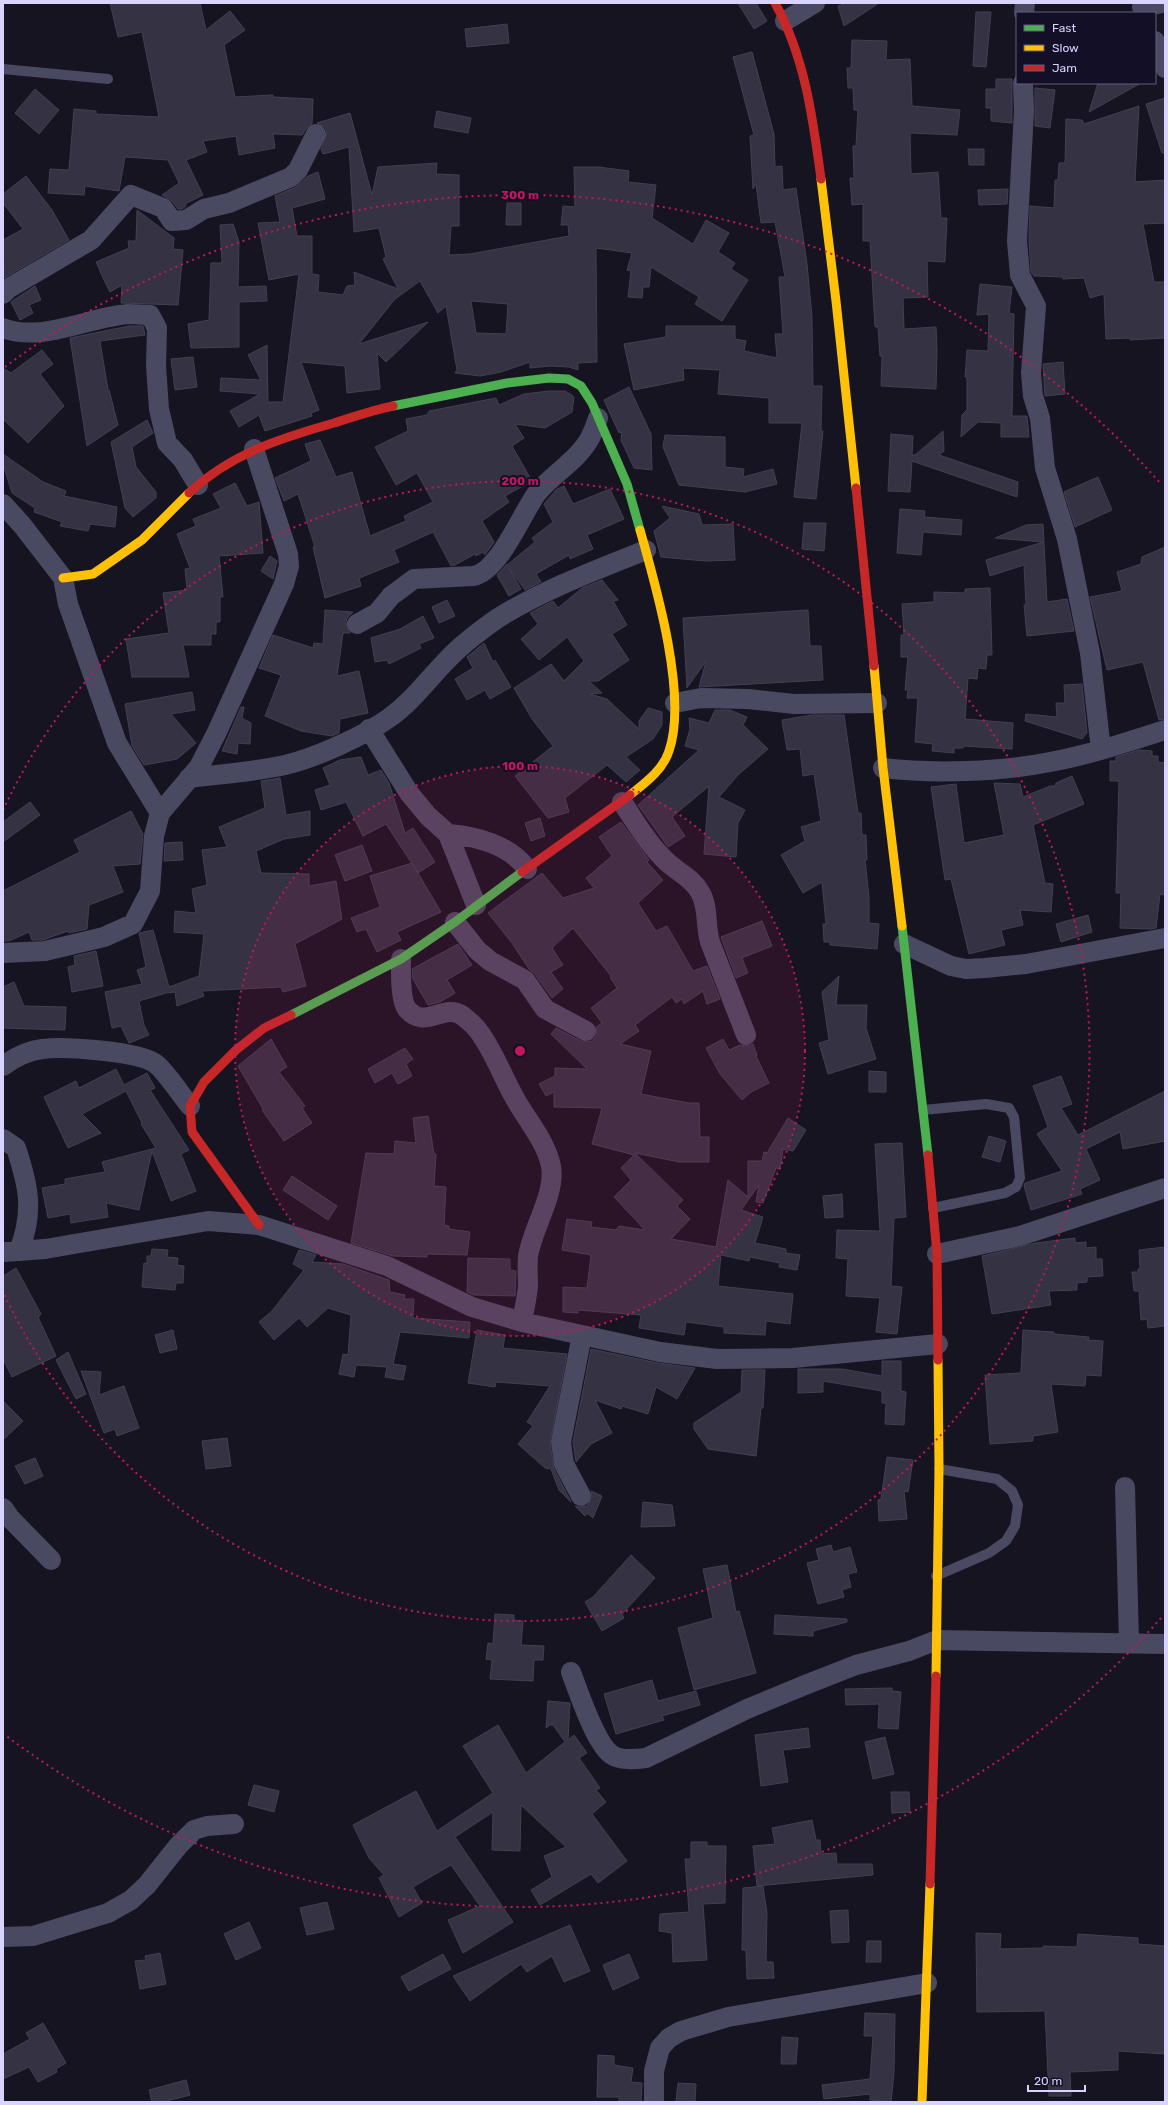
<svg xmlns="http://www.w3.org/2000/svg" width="1168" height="2105" viewBox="0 0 1168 2105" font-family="Rubik,sans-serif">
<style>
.building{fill:#343243;stroke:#433f54;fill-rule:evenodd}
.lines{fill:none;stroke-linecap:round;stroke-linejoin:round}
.lane{stroke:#4a4962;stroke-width:10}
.street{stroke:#4a4962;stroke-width:20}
.fast{stroke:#4caf50;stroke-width:9}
.slow{stroke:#ffc107;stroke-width:9}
.jam{stroke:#c62828;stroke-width:9}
.ring{fill:none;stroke:#c2185b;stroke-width:2;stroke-dasharray:2 4}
.centre{fill:#c2185b;stroke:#130f26;stroke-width:2}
.ring-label{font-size:12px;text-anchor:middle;font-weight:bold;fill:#c2185b;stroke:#130f26;stroke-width:4;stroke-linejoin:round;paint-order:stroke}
</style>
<rect width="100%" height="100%" fill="#161421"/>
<path class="building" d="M110,3H200L206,30L230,11L245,30L224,45L235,97L273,95V97L313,99L312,124L306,129L302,135L273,134L275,148L239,155L236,136L203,141L207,152L186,160L203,195L185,204L186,206L182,209H178L172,201L162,195L179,183L168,160L125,157L119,191L85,186L84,195L48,193L50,169L69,170L74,109L96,111V114L159,117L142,32L118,37Z
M738,3H756L767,21L754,29Z
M847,3H879L844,26L838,6Z
M976,12H991L986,67L973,66Z
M507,24L509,43L467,47L465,29Z
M852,40L887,41L886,60L910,59L912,106L960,110L957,135L910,133L911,174L938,172L941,218H947L945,262L927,261L928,297L903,298L904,329L936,327L937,350L936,389L881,386L882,356H880L878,327H875L870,241H863V204L852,205L850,178H854L853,146H856L858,110H854L853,88H848L847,68H851Z
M752,52L774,134L775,167L782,166L783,190L796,188L807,264L812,317L813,386H822L821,431H823L816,499L794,497L802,423H769V398L718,394L720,370L683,368L684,380L634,390L624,344L666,337V326H735V339L746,341L744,351L777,358L775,334H783L779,277H785L775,222L761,223L756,184L753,189L750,136L754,135L733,57Z
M996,79H1012V123L991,121V108H986V89H996Z
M1098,83H1141L1089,112Z
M1035,88L1055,90L1050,128L1035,126Z
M35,89L59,110L39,134L15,113Z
M1165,98V153H1162L1146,104Z
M1139,106L1135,182L1165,180V223L1143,224L1154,282H1165V338L1130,340V338L1106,339L1104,294L1090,298L1084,278L1063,279V277L1034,276L1031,272L1029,241L1030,206L1054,208L1055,180H1058L1059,163H1065L1066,119L1082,120L1084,124Z
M437,111L471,118L468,133L434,127Z
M350,113L372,195L378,167L437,163L436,174L459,175V226H451L449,255L470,254L569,236L568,225H561L563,206L575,207L574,167H599L629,171L628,182L656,185L652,218L693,244L706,220L729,233L718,252L735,263L731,269L748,280L722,321L695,304L699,297L651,267L649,287H643L642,298L628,297L631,271L627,270L632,253L596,248L597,362L578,363V370L569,367L550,366L530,368V362L501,372L480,376L455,373L457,370L446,306L438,313L420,281L395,299L359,344L428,322L386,362L377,353L380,389L347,393L345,366L301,362L319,410L311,413L312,416L265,431L259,415L239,427L230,411L260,394L220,391L221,378L261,380L248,355L267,345L268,402H283L299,274L269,280L258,223L280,222L275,196L296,187L308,176L318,172L325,199L292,208L297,236H312V274L319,275L318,292L343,295L347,286L355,285L354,272L398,289L383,259L386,257L379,228L354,232L349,147L323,154L321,149L327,133L325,127L317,123ZM471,301L508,304L506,334L476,333Z
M968,149H984V165H969Z
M26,176L52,210L69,240L4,278L3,240L23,229L3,203V194Z
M1008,189L1007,204L979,205L978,190Z
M507,203H521V225H506Z
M137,210L174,238L173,249L183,250L178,305L121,303L122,285L110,292L104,280L96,262L129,248L128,241H136Z
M233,224L239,242L238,287L266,286L267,301L239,302V347L191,348L188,324L209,320L211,263H222L220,225Z
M980,284L1012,287L1009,313L1014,314L1012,416H1027L1029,437H1001V423L978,422L961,437L962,415L967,410V377H965L967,350L988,351L989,314L977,315Z
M35,286L41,300L29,305L33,313L20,320L11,302Z
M129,326H143L145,335L100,341L108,390H109L118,425L87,446L70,338Z
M42,350L53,364L40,374L64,406L28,443L3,419V368L11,373Z
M193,357L197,387L175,390L171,359Z
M1063,362L1065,394L1045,396L1043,364Z
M629,387L651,434L652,470L634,468L621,440L622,432L619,433L604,400Z
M549,391H565L572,395L574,398L572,412L545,428L515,424L524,438L512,446L532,481L505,496L509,502L482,521L494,542L485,555L483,552L476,556L475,554L455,565L451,566L433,532L394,550L399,562L359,578L361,586L325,598L313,547H315L298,494L284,501L275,478L311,461L305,444L320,440L336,477L352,472L370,536L406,521L404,516L433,502L417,473L396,485L375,447L408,431L406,419L427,415L429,411L496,398L499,405L524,394Z
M147,420L153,433L132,447L136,467L156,492V498L133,517L125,508L111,442Z
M943,431L944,451L939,455L1018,482L1017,497L912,461L910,492L888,491L891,434L913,436L912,455H915Z
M665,435L725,437V467L744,469L743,477L773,469L777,484L745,492L679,485L663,447Z
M3,454L43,482L66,491L64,496L117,507L115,527L90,524L88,531L60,526L62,522L34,512L35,508L12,493L3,464Z
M1098,477L1112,510L1075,527L1064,492Z
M235,483L247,506L259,502L263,553L219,556L223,597H220V622H216V634H211V645H183L189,677H132L126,639L169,633L163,593L187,590L185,569L190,568L177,534L196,526L193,519L221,508L213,494Z
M564,486L573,504L610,489L624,519L587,535L593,549L570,559L569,555L536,574L541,582L525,590L509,568L521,589L509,596L497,575L507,564V565L535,542L532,538L553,522L544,504L557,489Z
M662,506L699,514L702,525L733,524L735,560L705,561L661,557L654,531L670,518Z
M900,509L925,511L924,517L962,520L961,535L923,532L921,555L897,553Z
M804,523H826L824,551L802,549Z
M1043,524L1047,602L1067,599L1074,631L1027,636L1024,605H1026L1024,565L990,576L986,560L1043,542L995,538L1026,525Z
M1165,547V719L1159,720L1143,662L1107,670L1090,597L1122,591L1117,572L1141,564L1142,557Z
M270,556L277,561L273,579L261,571Z
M602,580L618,600L613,601L627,625L612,634L629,660L598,681H589L602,693L590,694L607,699L639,729V721L648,708L662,712V725L653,739L626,757L640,770L626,782L607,765L565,798L569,812L548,818L515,776L553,746L532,719L514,688L551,664L564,681L584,661L567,637L539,660L521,639L538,624L530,613L553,601L558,608L582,588Z
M990,588L992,655H987L986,669L978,668L977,679L968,678L965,719L1013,723L1012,749L963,746V748H954V753L932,751L933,744L915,742L918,698H907L908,690H905L908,657H901V635H904L902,604L934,602V592L965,593V589Z
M447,600L455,616L439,623L432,607Z
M325,610L353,612L347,618L346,623L350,633H343L337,676L359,671L368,713L340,719L339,733L332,736L301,731L265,716L281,675L259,668L273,635L313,648L314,643L323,644Z
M808,610L810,646H821L823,680L699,687L706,661L687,688L683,618Z
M423,616L434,638L419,644L421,648L389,664L387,660L375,662L371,638L400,629Z
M484,643L493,662L495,660L511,687L490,699L485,690L467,700L455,679L473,668L467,657Z
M1082,684L1087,733L1082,739L1025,721L1026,714L1057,717L1056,703H1065L1064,685Z
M192,692L195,710L171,714L196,743L177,759L144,765L132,746L125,704Z
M241,707H244L242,718L251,723L250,744L238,743L237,754L222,751Z
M715,710H730L747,717L743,725L768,749L738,775L719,797L745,810L738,823L736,857L704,854L709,786L672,817L685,836L668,847L638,805L699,750L685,746L690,729L689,718L709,723Z
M812,715H844L858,813H861L862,835H866L867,860H865L869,897V923L879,924L877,949L830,945V942H824L823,924H826L822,882L803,893L781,855L805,841L801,827L821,821L814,774L803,776L800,749L787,750L782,720Z
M1139,750L1152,751V756H1158V762L1165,763V895L1160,894L1156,928L1151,929L1120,928L1121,893H1116L1119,781H1110V761H1116V757Z
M361,757L368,775L381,770L389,783L405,833L413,828L435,862L418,873L386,824L363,836L346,802L321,810L315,790L330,785L323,768L340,760Z
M1072,776L1084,804L1033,825L1045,883L1053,884L1051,912L1020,910L1023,925L1001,930L1005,945L969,954L951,879L945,880L931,787L956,784L964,843L1004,835L994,783L1020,784L1023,797L1050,786H1055L1056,783Z
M280,778L286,815L310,811V835L284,839L256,851L261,873L309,874V886L336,881L342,919L295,944L306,986L283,992L281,987L202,991L204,996L177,1006L175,992L166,993L139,1001L144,1025L149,1035L129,1043L121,1026L112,1028L105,992L142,984L137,970L146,967L139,933L153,930L169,987L199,976L204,934L174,932L175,911L196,913L192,889L207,885L202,850L227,847L219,827L265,808L261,781Z
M30,802L40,815L3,842V822Z
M131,811L143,834L140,864L113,866L123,892L89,905L87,929L69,933L68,931L43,940H32L29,932L9,941H3V891L80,852L74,840Z
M540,818L545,836L531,841L525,823Z
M621,822L649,860L647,862L663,880L638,903L656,931L667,926L693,971L707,966L720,999L707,1004L703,991L684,1004L682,999L676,1003L672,997L635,1025L639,1031L620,1044L651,1051L641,1094L689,1103H699L700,1137H709V1162H679L635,1153L683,1200L677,1206L690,1219L671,1239L716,1247L728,1180L748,1197V1161H762L764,1152L767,1153L788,1118L806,1130L793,1151L783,1149L780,1169L776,1168L763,1203L756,1202L759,1185L741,1210L763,1217L755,1243L786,1249V1253L800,1255L797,1270L779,1267L780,1263L750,1257L749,1261L721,1255L718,1286L793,1294L790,1324L766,1321L765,1335L724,1333V1327L686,1322L684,1335L639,1328L641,1315L578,1310V1313L563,1312V1287L587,1288L591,1255L562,1250L567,1219L592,1222L591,1227L616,1230L619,1226L645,1230L614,1197L631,1180L621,1168L634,1155L592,1144L602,1108L554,1107V1092L546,1096L539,1084L555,1076V1068L587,1069L551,1034L556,1028L581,1041L587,1042L592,1041L596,1036V1027L602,1023L591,1008L617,988L610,977L611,976L573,928L552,948L563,965L551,972L563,989L552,998L534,973L529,969L512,943L488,913L542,873L563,898L594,888L586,878L612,856L599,837Z
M182,842L183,860L164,861L165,843Z
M362,845L372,871L345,881L335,855Z
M412,863L441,912L397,932L401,940L377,952L366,929L357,932L351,918L380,907L370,876Z
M1088,915L1092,932L1061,942L1056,924Z
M762,921L772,946L742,958L748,973L736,978L721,937Z
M458,944L472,965L447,980L455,993L440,1002L428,1005L413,979L412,969Z
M96,951L103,986L72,992L68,967L75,965L74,956Z
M839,976L836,1005H867L866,1028L876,1059L828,1074L819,1043L829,1040L822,992Z
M14,982L24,1006L66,1007L65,1030L3,1028V987Z
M271,1039L287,1067L279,1072L305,1106L302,1108L312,1123L284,1141L262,1110L263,1109L238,1066Z
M723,1039L729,1050L740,1045L745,1046L753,1044L757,1055L756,1056L769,1083L751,1092L742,1100L720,1074L706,1048Z
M405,1048L413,1059L406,1064L412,1076L398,1084L392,1073L375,1083L368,1069Z
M116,1069L124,1085L147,1073L155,1088L150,1090L189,1150L181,1154L196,1191L171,1201L152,1151L139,1210L106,1203L108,1217L71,1223L70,1214L48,1218L42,1188L65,1184V1179L105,1172L102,1162L156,1148L141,1124L142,1123L126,1091L82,1114L101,1133L68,1148L44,1097L76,1081L79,1088Z
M869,1071L886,1072V1092H869Z
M1061,1076L1072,1104L1061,1108L1078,1135L1165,1091V1141L1123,1149L1120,1132L1086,1149L1100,1180L1080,1189L1082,1194L1031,1210L1024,1186L1025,1183L1062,1171L1037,1134L1048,1127L1033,1086Z
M428,1116L434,1154H436L434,1186L446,1187L444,1225L449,1226V1229L470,1232L467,1255L427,1254V1257L393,1256L351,1243L366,1153L394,1154L395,1141L416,1143L413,1118Z
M989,1136L1006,1141L1000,1162L982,1157Z
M902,1143L906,1217L894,1218L891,1286L902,1287L897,1334L876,1332L880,1298L846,1296L848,1259L836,1258L837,1230L880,1231L875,1144Z
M292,1176L337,1206L328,1220L283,1190Z
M842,1194L843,1217L825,1218L823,1196Z
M1075,1238V1243L1086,1242V1248L1096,1247V1259H1102L1103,1276L1087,1277V1282L1077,1283V1290L1049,1291L1051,1305L992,1314L982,1256L1036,1243Z
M1165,1247V1326L1148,1328L1147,1319L1141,1320L1139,1291H1134L1132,1272H1138V1269H1140L1139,1250Z
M152,1249L168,1250L167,1257L178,1258L177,1265L184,1266L183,1283H176L175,1290L142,1287L144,1263L147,1264V1256H151Z
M299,1250L316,1255L312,1262L343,1264L389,1280L390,1292L405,1295L404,1299H414L413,1318L470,1322L469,1338L400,1332L393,1364L406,1366L403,1380L385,1377L387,1367L356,1365L354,1377L339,1374L343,1354L348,1355L351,1315L328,1308L307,1327L299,1318L274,1340L259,1322L272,1311L304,1270L293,1264Z
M468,1258L510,1259V1270L516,1271L515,1296L474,1295L467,1292Z
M16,1268L41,1314L38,1317L56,1356L12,1377L3,1359V1276Z
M173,1330L177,1349L160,1353L155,1335Z
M477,1330L505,1335L503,1348L567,1354L550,1443L554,1469L571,1502L559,1490L551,1469L545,1468L518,1444L533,1426L527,1422L550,1386L496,1382L495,1387L468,1383Z
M1023,1330L1054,1332V1334L1089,1337L1088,1340L1103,1341L1101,1376L1086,1375L1085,1386L1051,1384L1058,1432L1033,1436V1441L990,1444L985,1375L1021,1373Z
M591,1349L658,1363L695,1368L677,1399L656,1387L648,1414L622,1406L621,1409L595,1400L612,1433L591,1444L576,1462L573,1442Z
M68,1352L86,1394L76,1399L56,1360Z
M882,1361H901V1391L906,1392L904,1425L885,1424L886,1403H882V1391L823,1381V1392L798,1393V1369H842L882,1376Z
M742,1370H765L763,1408H761L756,1456L708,1449L694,1429V1423L741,1392Z
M81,1371L101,1372L99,1395L124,1386L139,1428L117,1436L115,1429L104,1433Z
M3,1401L23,1421L3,1440Z
M227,1438L231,1466L206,1469L202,1441Z
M887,1457L913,1460L908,1492L904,1491L907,1519L879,1521L878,1500L881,1499Z
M35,1458L43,1476L25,1484L15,1466Z
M591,1491L602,1496L593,1518L587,1513L585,1516L575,1506L581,1507L587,1506L592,1497Z
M643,1502L672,1505L675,1526L641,1527Z
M831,1545L833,1552L850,1547L857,1572L848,1574L851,1587L842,1590L844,1597L818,1604L807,1563L819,1560L816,1549Z
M631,1555L655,1578L622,1614L624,1618L602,1631L585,1602L593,1597Z
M727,1565L736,1612L739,1611L756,1673L694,1690L678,1628L713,1618L703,1569Z
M495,1614L514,1615V1620L523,1621L521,1645L544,1646L543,1660H534L533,1681L490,1679L492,1660L486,1659L488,1643L493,1644Z
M775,1615L847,1619V1622L813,1631V1636L774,1634Z
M652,1680L658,1701L696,1691L700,1705L662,1716L664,1720L616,1734L604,1694Z
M892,1688V1691L901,1692L898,1729L878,1728L879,1704L846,1705L845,1689Z
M548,1701L570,1703L568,1740L574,1735L587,1753L579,1758L600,1788L596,1790L606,1802L592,1814L627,1861L598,1883L591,1874L540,1905L531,1890L552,1877L544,1856L566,1847L521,1805L520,1851L492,1850L493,1812L455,1837L513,1922L463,1953L448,1920L480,1906L451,1865L413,1887L422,1903L399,1917L379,1878L384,1875L369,1858L353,1825L416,1791L437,1831L493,1793L463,1746L498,1725L526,1773L565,1742L553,1725H550L546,1728Z
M808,1728L810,1747L783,1750L788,1782L761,1786L755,1735Z
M885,1737L894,1774L873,1779L865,1742Z
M254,1785L279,1791L274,1812L248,1805Z
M891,1792H909L910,1812L892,1813Z
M812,1820L816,1840H820L821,1854L836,1853L837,1864H872L873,1875L757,1886L753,1846L775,1844L772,1828Z
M691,1842H707V1846H726L725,1903L703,1904L707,1960L673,1962L672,1933L659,1931L660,1914L689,1912L685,1859H691Z
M763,1886L767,1913L766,1962H773L774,1978L747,1979L746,1950H742L743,1888Z
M327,1902L334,1929L307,1935L300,1908Z
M848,1910L849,1942L832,1943L830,1911Z
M249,1922L261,1948L236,1960L224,1934Z
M570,1925L590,1971L564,1982L552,1956L527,1972L521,1964L470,2001L453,1976Z
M976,1933L1001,1934L1000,1949L1043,1948V1946L1077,1947L1078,1934L1138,1938V1944L1165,1946V2054L1118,2051V2070L1070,2072L1071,2096H1049L1045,2011L977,2012Z
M867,1941H881V1962H866Z
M160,1953L166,1984L140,1989L135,1961L146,1960L145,1956Z
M443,1954L451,1969L409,1991L401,1977Z
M629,1954L639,1978L613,1990L603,1965Z
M865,2013L895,2014L894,2073L891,2102L870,2100V2094L824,2099L822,2085L870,2079L873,2036H864Z
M43,2023L66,2063L56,2069L57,2072L38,2082L29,2067L3,2079V2054L30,2039L26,2033Z
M782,2037L798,2038L796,2064H781Z
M598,2055L614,2056V2065L633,2068L631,2082L642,2083L641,2102H619V2097H597Z
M186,2080L190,2095L163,2102H152L149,2090Z
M678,2083L696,2084L695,2102H676Z"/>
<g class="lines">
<path class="lane" d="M3,69L108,79
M923,1110L986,1104L1009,1108L1014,1117L1020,1178L1016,1187L1005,1193L933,1208
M936,1576L989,1553L1006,1541L1015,1526L1018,1505L1012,1491L997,1479L939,1469"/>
<path class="street" d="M1142,7L1162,3
M1024,13L1025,3
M785,21L815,3
M1155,41L1165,68
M1023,83L1024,111L1017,241L1020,275L1036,306L1031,373L1033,396L1040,418L1045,468L1067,539L1090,653L1101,750
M3,294L9,288L91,240L131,195L163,208L172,221L186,220L204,209L229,203L291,177L298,170L316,134
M3,328C41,343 89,317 128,314C135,314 143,315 150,315L157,328L156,366L159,409L167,443L183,460L198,485
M3,504L22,525L63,578L68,604L117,743L160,813
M357,624L377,613L391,596L414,579L473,576C499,572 522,513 537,493C553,474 578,460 590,438C593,432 596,425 598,418
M675,703L701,698L748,699L794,704L877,703
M369,729L409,793L428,816L448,834L476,905
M883,768C933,774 1000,772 1050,762C1089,755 1127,742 1165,730
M189,778C221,774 254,772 285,765C315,758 364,736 389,718C413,701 429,678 449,658C463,643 481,630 498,618C545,589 596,570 646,550
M622,802C635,821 646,841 662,857C673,870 691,876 700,892C709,907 705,926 710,942L746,1035
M448,834C476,836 510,845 527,869
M455,922L477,950L490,961L525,980L545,1009L586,1031
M904,944L951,966L966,969L985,968L1026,964L1165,938
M3,953L45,951L104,937L133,924L150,891L154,836L160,813L199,767L217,732L284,584L289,566L288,554L254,449
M401,959C401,971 400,1000 407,1009C426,1031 443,1002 463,1016C468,1020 476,1027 480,1033C495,1054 504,1080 517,1102C529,1123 546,1142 551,1166C556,1193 533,1227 528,1256C527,1266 528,1276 528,1286C527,1298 524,1310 522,1322
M3,1066C15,1057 26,1051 42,1049C63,1046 139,1051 156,1064C166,1072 181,1095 190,1106
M3,1139L16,1148C29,1187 34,1212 19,1251
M3,1252L45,1249L208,1221L259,1225L387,1266L472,1307L522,1322L660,1352L717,1359L793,1358L938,1344
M937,1254L1020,1236L1165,1188
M1125,1487L1129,1643
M581,1496L564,1464L561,1442L582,1335
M3,1508L10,1518L51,1560
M571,1672C578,1691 596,1745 612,1755C621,1761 636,1759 646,1758L747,1709L805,1685L856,1665L909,1651L937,1640L1165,1644
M3,1937L33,1936L108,1913L131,1900L147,1885L178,1846L194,1830L207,1826L234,1824
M654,2102V2071L660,2048L669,2038L681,2031L728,2017L927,1983"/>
<path class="fast" d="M393,406L507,383L549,378L568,379L581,386L592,403L627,484L640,530
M902,926L928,1155
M291,1015L401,959L455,922L522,872"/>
<path class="slow" d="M821,179L836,301L856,488
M63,578L93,574L142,540L189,493
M874,666L883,768L902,926
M630,795C645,783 663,770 669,751C688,696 656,586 640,530
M936,1676L939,1469L938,1360
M922,2102L930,1884"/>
<path class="jam" d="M775,3C805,57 813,119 821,179
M856,488L874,666
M189,493C230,454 281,438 334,423C353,417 373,410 393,406
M522,872L630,795
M928,1155L937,1254L938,1360
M259,1225L192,1132L190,1106L204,1082L236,1050L264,1028L291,1015
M930,1884L936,1676"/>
</g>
<circle cx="520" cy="1051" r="285" fill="#c2185b" fill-opacity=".12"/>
<g class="ring">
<circle cx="520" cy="1051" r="285"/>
<path d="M3 810A570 570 0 1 1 3 1292"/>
<path d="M1161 1618A856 856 0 0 1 5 1735M5 367A856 856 0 0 1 1161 484"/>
</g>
<circle cx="520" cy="1051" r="6" class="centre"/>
<g class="ring-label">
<text x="520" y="199">300 m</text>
<text x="520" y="485">200 m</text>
<text x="520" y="770">100 m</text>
</g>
<rect width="1168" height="2105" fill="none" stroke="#d9d4ff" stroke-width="8"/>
<rect x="1016" y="12" width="140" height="72" fill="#130f26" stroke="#625e7d"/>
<rect x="1024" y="25" width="20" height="6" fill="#4caf50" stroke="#625e7d"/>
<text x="1052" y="32" font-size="12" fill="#d9d4ff">Fast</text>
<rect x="1024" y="45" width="20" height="6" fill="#ffc107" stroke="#625e7d"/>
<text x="1052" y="52" font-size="12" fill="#d9d4ff">Slow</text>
<rect x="1024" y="65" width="20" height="6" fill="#c62828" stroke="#625e7d"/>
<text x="1052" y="72" font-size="12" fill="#d9d4ff">Jam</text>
<path d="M1028 2085v6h57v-6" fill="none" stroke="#d9d4ff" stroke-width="2"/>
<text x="1034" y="2085" font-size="12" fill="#d9d4ff" stroke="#130f26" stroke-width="3" paint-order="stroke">20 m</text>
</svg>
